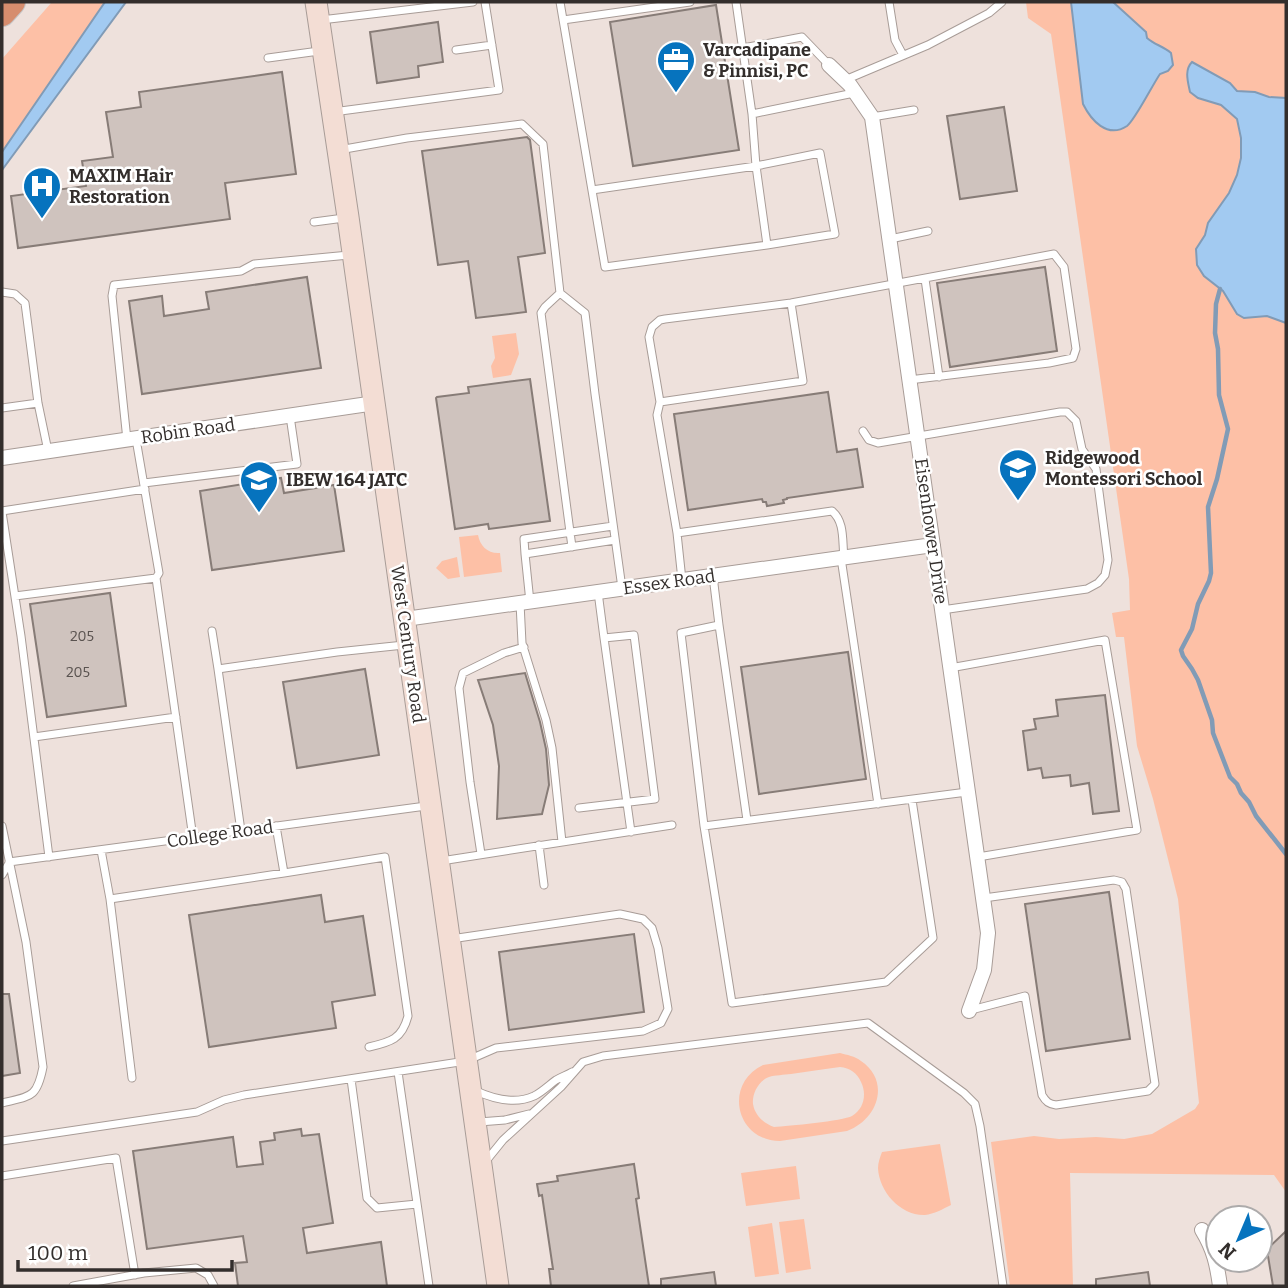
<svg xmlns="http://www.w3.org/2000/svg" width="1288" height="1288" viewBox="0 0 1288 1288" font-family="Bitter,serif">
<style>
.green{fill:#fdc0a6;fill-rule:evenodd}
.water{fill:#a2caf1;stroke:#819bb6;stroke-width:2}
.lines{fill:none;stroke-linecap:round;stroke-linejoin:round}
.stream{stroke:#819bb6;stroke-width:4.5}
.building{fill:#cfc3be;stroke:#877c77;stroke-width:2}
.service-casing{stroke:#a89c97;stroke-width:9}
.minor-casing{stroke:#a89c97;stroke-width:16}
.secondary-casing{stroke:#a89c97;stroke-width:23}
.motorway-casing{stroke:#c6c4c4;stroke-width:28}
.service{stroke:#fff;stroke-width:7}
.minor{stroke:#fff;stroke-width:14}
.secondary{stroke:#f3ddd4;stroke-width:21}
.motorway{stroke:#d68d6e;stroke-width:26}
.labels{text-anchor:middle;dominant-baseline:central;stroke-width:5;stroke-linejoin:round;paint-order:stroke}
.number-label{font-size:14px;fill:#5a5350}
.poi-label{font-size:18px;font-weight:bold;fill:#332e2c;stroke:#fff;text-anchor:start}
.street-label{font-size:18px;fill:#332e2c;stroke:#fff}
</style>
<rect width="100%" height="100%" fill="#eee1dc"/>
<path class="green" d="M52,2H105L2,152V59Z
M1026,2H1286V1192L1274,1175L1070,1173L1073,1286H1010L991,1142L1034,1136L1059,1139L1096,1137L1124,1139L1152,1134L1195,1109L1199,1103L1178,899L1153,799L1137,746L1124,637H1116L1112,613L1130,610L1129,579L1051,34L1028,18Z
M516,333L519,354L511,375L493,378L491,366L495,358L492,336Z
M478,535C480,546 488,554 500,553L502,572L464,577L459,537Z
M457,557L460,577L448,579L436,568L442,561Z
M840,1053C847,1055 855,1056 861,1061C891,1081 878,1120 847,1131L780,1141C736,1141 723,1084 763,1065ZM840,1067C850,1068 857,1073 861,1082C867,1094 864,1109 852,1116C843,1121 788,1126 774,1127C764,1123 755,1116 753,1104C752,1094 758,1081 769,1077C775,1075 784,1075 791,1074C807,1072 823,1069 840,1067Z
M940,1144L951,1205C943,1209 934,1214 925,1215C901,1216 879,1192 878,1168C878,1163 880,1157 882,1152Z
M796,1166L800,1199L746,1206L741,1173Z
M804,1219L811,1269L786,1273L779,1222Z
M772,1223L779,1274L755,1277L748,1227Z"/>
<path class="water" d="M105,2H126L2,170V152Z
M1071,2H1113L1146,32L1147,38C1155,45 1163,46 1171,53L1173,65L1168,71L1160,74C1153,84 1135,120 1127,126C1107,139 1091,120 1083,104Z
M1192,62L1230,83L1237,91L1255,92L1269,97L1286,98V323L1267,316L1244,318L1237,314L1223,291L1204,276L1197,265L1196,249L1205,235L1208,223L1229,193L1237,175L1241,158V138L1237,119L1221,105L1198,98L1190,92C1188,82 1184,70 1192,62Z"/>
<g class="lines">
<path class="stream" d="M1220,289L1216,304L1215,333L1218,349L1219,395L1228,429L1217,479L1208,507L1211,573L1209,581L1198,604L1192,629L1181,650L1183,656L1192,669L1198,680L1212,720L1213,733L1230,777L1237,784L1241,793L1249,802L1256,816L1286,854"/>
</g>
<path class="building" d="M716,5L739,150L633,166L610,22Z
M438,22L443,62L418,66L419,77L377,83L370,32Z
M282,72L296,174L225,183L230,219L18,248L11,196L86,186L82,161L113,157L106,112L141,107L139,92Z
M1004,107L1017,191L960,199L947,116Z
M527,137L530,140L545,253L518,257L526,312L476,318L468,261L438,265L422,151Z
M1045,267L1057,351L950,367L937,283Z
M307,277L321,368L142,394L129,301L162,296L164,316L209,309L206,292Z
M530,379L550,521L489,529L488,524L455,529L436,398L437,397L469,393L468,387Z
M828,392L837,452L857,449L863,487L787,498V499L783,500L784,503L767,506L766,502H763L762,499L688,510L674,414Z
M281,478L284,493L334,485L344,551L212,570L200,491Z
M110,593L126,706L47,717L30,604Z
M848,652L866,779L759,794L741,667Z
M365,669L379,755L297,768L283,682Z
M525,673L540,722L546,749L549,785L542,814L497,819L499,766L493,725L478,680Z
M1105,695L1119,811L1093,814L1089,783L1071,786L1070,775L1043,778L1041,768L1028,770L1023,731L1036,729L1034,719L1058,716L1056,700Z
M1109,892L1130,1039L1046,1051L1025,904Z
M321,895L325,922L363,916L375,995L332,1002L336,1028L209,1047L189,915Z
M634,934L644,1012L509,1030L499,952Z
M2,994H9L20,1073L2,1076Z
M301,1129L302,1136L319,1134L333,1223L303,1228L307,1253L381,1242L387,1286H238L235,1263L247,1262L243,1236L147,1249L133,1151L233,1137L237,1167L263,1164L260,1142L275,1140L274,1133Z
M634,1164L639,1198L636,1199L649,1286H551L549,1269H553L542,1195L539,1196L537,1184L558,1181L557,1176Z
M1286,1231V1286H1273L1268,1256L1264,1252Z
M714,1272L716,1286H661V1279Z
M1148,1272L1150,1286H1096V1279Z"/>
<g class="lines">
<defs>
<path id="service" d="M560,2L605,267L767,245L756,166L752,114L736,2
M889,2L895,40L903,55
M321,20L473,2
M563,20L690,2
M743,48L802,37L829,65
M456,50L492,45
M268,58L319,51
M845,80L928,45L989,13L1002,2
M333,112L499,90L485,2
M752,114L854,93
M872,117L914,110
M339,150L407,138L522,124L543,144L560,293L585,313L595,394L622,588
M592,190L756,166L820,153L835,234L767,245
M314,222L344,218
M890,239L928,231
M925,279L939,377
M2,292L15,294L25,303L38,403L48,451
M560,293L545,307L541,313L572,547
M660,402L803,381L791,303
M2,408L38,403
M863,431L869,440L878,443L1060,412H1067L1076,421L1082,449L1096,469L1108,560L1105,575L1098,583L1087,589L942,610
M136,439L159,573L156,578L193,838
M127,440L112,296L114,285L241,271L254,264L349,255
M144,483L297,464L290,416
M2,511L145,489
M2,512L21,636L49,857
M677,533L832,511C845,522 842,541 844,557
M525,554L524,539L613,526
M841,558L878,804
M713,576L719,625L681,633L704,826L967,792
M682,580L677,533L657,415L660,402L649,337L652,327L660,320L665,319L791,303L1054,254L1064,267L1076,349L1073,358L1049,363L909,380
M15,596L156,578
M530,602L525,554L615,540
M520,603L522,643L546,720L552,748L562,842
M719,625L747,820
M212,631L218,669
M604,638L631,832
M950,668L1105,640L1137,830L978,857
M34,737L176,717
M579,808L655,799L634,635L604,638L598,592
M2,826L26,942L43,1067C37,1098 31,1096 2,1103
M276,826L284,873
M704,826L732,1003L886,982L933,938L912,800
M241,831L218,669L337,652L404,645
M539,845L544,885
M101,850L110,899
M481,854L470,782L459,688L463,673L504,653L524,647
M441,861L672,825
M9,862L426,806
M2,875L9,863
M971,1010L1025,996L1042,1095C1046,1102 1049,1104 1056,1105L1148,1091L1155,1084L1126,889L1122,882L1114,880L984,898
M398,1072L429,1286
M132,1078L110,899L284,873L385,857L408,1016C402,1039 391,1042 369,1047
M351,1079L367,1198L377,1208L417,1204
M474,1090C493,1099 514,1105 534,1096C542,1092 549,1085 556,1080C561,1077 567,1075 572,1072
M479,1122L505,1120L529,1114
M2,1141L197,1112L224,1100L244,1095L466,1061L496,1048L643,1031L661,1023L668,1009L658,948L652,928L643,919L620,914L451,939
M486,1161L503,1140L561,1087L583,1062L603,1056L868,1023L964,1093L975,1104L980,1126L1003,1286
M2,1176L116,1158L135,1275
M73,1286L144,1273L196,1268L208,1275L214,1286"/>
<path id="minor" d="M829,65L850,85L872,117L988,933L984,970L969,1011
M2,458L375,403
M405,619L933,545
M1202,1230C1214,1250 1217,1264 1220,1286"/>
<path id="secondary" d="M316,2L348,217L498,1286"/>
<path id="motorway" d="M2,13L12,2"/>
</defs>
<use href="#service" class="service-casing"/>
<use href="#minor" class="minor-casing"/>
<use href="#secondary" class="secondary-casing"/>
<use href="#motorway" class="motorway-casing"/>
<use href="#service" class="service"/>
<use href="#minor" class="minor"/>
<use href="#secondary" class="secondary"/>
<use href="#motorway" class="motorway"/>
</g>
<defs>
<symbol id="office-pin" viewBox="-11 -11 22 30"><path d="M0 17L-7.5 6A9.5 9.5 0 1 1 7.5 6Z" fill="#0673be" stroke="#fff"/><path d="M-6-3h4V-5.5h4V-3h4V5H-6ZM-1-4.5V-3h2v-1.5ZM-6 0V1H6V0Z" fill="#fff"/></symbol>
<symbol id="hospital-pin" viewBox="-11 -11 22 30"><path d="M0 17L-7.5 6A9.5 9.5 0 1 1 7.5 6Z" fill="#0673be" stroke="#fff"/><path d="M-5-5h3v3.5h4V-5h3V5h-3V1.5h-4V5h-3Z" fill="#fff"/></symbol>
<symbol id="school-pin" viewBox="-11 -11 22 30"><path d="M0 17L-7.5 6A9.5 9.5 0 1 1 7.5 6Z" fill="#0673be" stroke="#fff"/><path d="M0-5L7-2L0 1L-7-2ZM-4 1L0 2.5L4 1V4Q0 6-4 4Z" fill="#fff"/></symbol>
</defs>
<g fill-rule="evenodd">
<use href="#office-pin" x="654" y="38" width="44" height="60"/>
<use href="#hospital-pin" x="20" y="164" width="44" height="60"/>
<use href="#school-pin" x="996" y="446" width="44" height="60"/>
<use href="#school-pin" x="237" y="458" width="44" height="60"/>
</g>
<g class="labels">
<g class="number-label">
<text x="82" y="636">205</text>
<text x="78" y="672">205</text>
</g>
<g class="poi-label">
<text x="703" y="50">Varcadipane<tspan x="703" dy="21">&amp; Pinnisi, PC</tspan></text>
<text x="69" y="176">MAXIM Hair<tspan x="69" dy="21">Restoration</tspan></text>
<text x="1045" y="458">Ridgewood<tspan x="1045" dy="21">Montessori School</tspan></text>
<text x="286" y="480">IBEW 164 JATC</text>
</g>
<g class="street-label">
<text transform="translate(188 431) rotate(-8)">Robin Road</text>
<text transform="translate(931 531) rotate(82)">Eisenhower Drive</text>
<text transform="translate(669 582) rotate(-8)">Essex Road</text>
<text transform="translate(408 644) rotate(82)">West Century Road</text>
<text transform="translate(220 834) rotate(-8)">College Road</text>
</g>
</g>
<rect width="1288" height="1288" fill="none" stroke="#332e2c" stroke-width="7"/>
<g transform="translate(1239 1239) rotate(224)"><circle r="33" fill="#ffffff" stroke="#adabab" stroke-width="2"/>
<path d="M0-5L12 26L0 18L-12 26Z" fill="#0673be"/>
<text y="-10" font-size="19" font-weight="bold" text-anchor="middle" fill="#332e2c">N</text>
</g>
<path d="M18 1260v10h214v-10" fill="none" stroke="#332e2c" stroke-width="3.5"/>
<text x="28" y="1260" font-size="21" fill="#332e2c" stroke="#ffffff" stroke-width="5" paint-order="stroke">100 m</text>
</svg>
